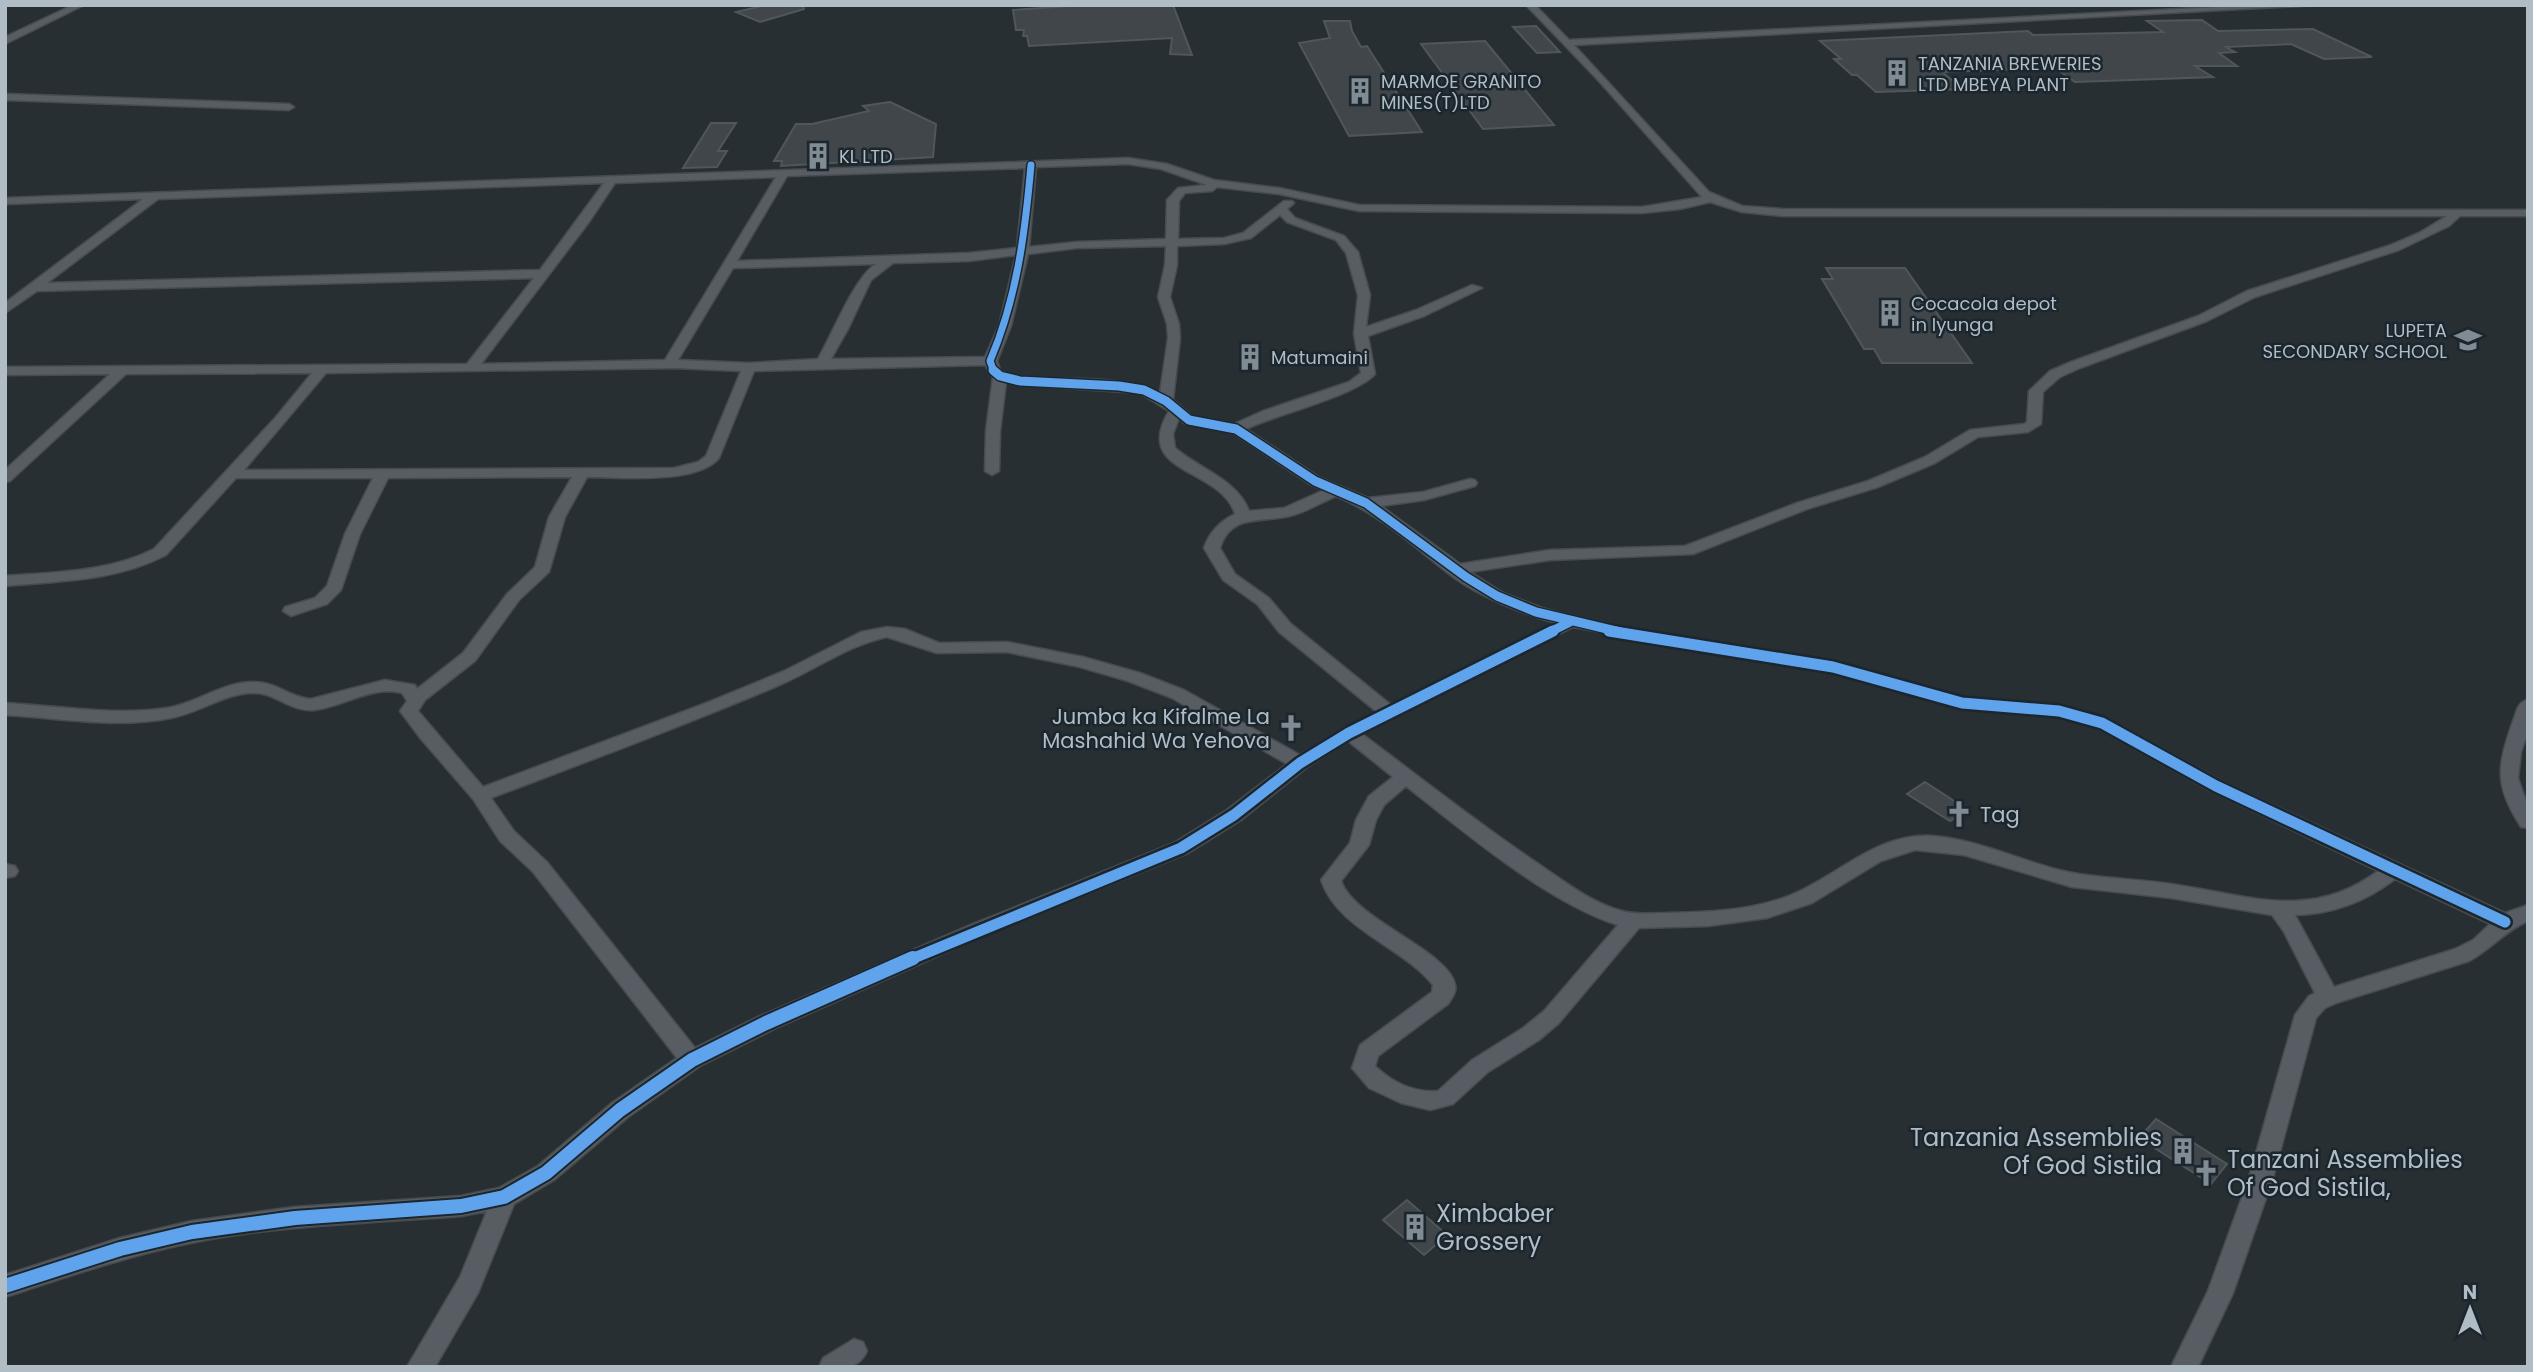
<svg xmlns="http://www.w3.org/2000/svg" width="2533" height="1372" viewBox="0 0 2533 1372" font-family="Poppins,sans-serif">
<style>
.building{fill:#40464a;stroke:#4f575b;stroke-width:2}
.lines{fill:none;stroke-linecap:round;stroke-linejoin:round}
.street-casing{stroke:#464b4e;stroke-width:3}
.street{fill:#575d62;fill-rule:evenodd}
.cycleway-far3-casing{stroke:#1b262e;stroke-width:10}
.cycleway-far2-casing{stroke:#1b262e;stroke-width:12}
.cycleway-far1-casing{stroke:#1b262e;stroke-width:16}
.cycleway-casing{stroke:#1b262e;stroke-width:18}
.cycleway-far3{stroke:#60a3ed;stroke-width:7}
.cycleway-far2{stroke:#60a3ed;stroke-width:9}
.cycleway-far1{stroke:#60a3ed;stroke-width:11}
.cycleway{stroke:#60a3ed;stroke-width:14}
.labels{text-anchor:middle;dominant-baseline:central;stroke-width:5;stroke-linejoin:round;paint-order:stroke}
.far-poi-label{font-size:18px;fill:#b1bdc5;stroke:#1b262e;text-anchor:start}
.poi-label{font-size:21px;fill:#b1bdc5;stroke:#1b262e;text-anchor:end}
.near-poi-label{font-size:24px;fill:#b1bdc5;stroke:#1b262e;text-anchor:start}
</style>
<rect width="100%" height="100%" fill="#282f33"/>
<path class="building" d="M766,5H803L804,9L760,22L736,12Z
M1084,5H1173L1192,55L1170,54L1172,38L1029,46L1027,36H1023L1024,30H1016L1013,10Z
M2202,20L2218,31L2313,29L2372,57L2324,59L2291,44L2226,47L2235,52L2219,53L2237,66H2195L2213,77L2075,82L2055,68L1942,72L1963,89L1876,92L1857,75H1852L1834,59H1841L1820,41L2028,31L2033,35L2163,32L2147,21Z
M1324,21H1350L1352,31L1361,47L1367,46L1422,132L1349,136L1299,43L1330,38Z
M1536,26L1560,52L1537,53L1513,27Z
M1485,41L1554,125L1483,129L1421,44Z
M890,102L936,124L933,157L781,166L782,161H774L796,124H812L869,111L863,106Z
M711,123H736L718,151H727L717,167L683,168Z
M1826,268H1905L1972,363H1882L1874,349H1864L1822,279H1833Z
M1925,782L1968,810L1950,821L1907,794Z
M2156,1119L2227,1164L2211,1184L2139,1138Z
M1407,1200L1447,1235L1424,1255L1383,1220Z"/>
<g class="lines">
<defs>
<path id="street" d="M73,5H84L5,44V37Z
M1526,5H1535L1569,40L2258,5H2317L1574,45L1709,192L1742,206L1783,209L2528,210V216H2460L2449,226L2399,250L2255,297L2207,321L2080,368L2060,377L2043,392L2041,424L2028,432L1978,437L1935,463L1878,487L1807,509L1693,554L1550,560L1470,572L1503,593L1542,608L1595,623L1833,662L1963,698L2059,705L2108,719L2223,782L2505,913L2528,905V921C2506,930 2491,949 2469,961L2336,1003L2325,1008L2316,1018L2273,1178L2233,1293L2198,1367H2171L2208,1291L2249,1178L2295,1015L2309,996L2315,993L2284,932L2272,915L2171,898L2072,887L1964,855L1915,850L1881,861L1812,903L1767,918L1708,926L1639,928L1559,1023L1539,1040L1488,1072L1453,1104L1430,1110L1401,1103L1369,1088L1352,1068L1360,1045L1432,992L1433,985C1402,946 1338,930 1321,880L1350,843L1356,820L1369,796L1393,777L1348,741L1307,767L1241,820L1188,853L985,935L774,1029L700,1066L628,1117L554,1180L514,1204L478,1293L435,1367H407L460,1277L487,1211L461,1216C371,1223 278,1225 190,1243C127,1256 66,1277 5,1297V1275L120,1238L192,1221L295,1207L461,1196L499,1188L538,1166L612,1103L677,1058L533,872L500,841L473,799L421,739L400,711L407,701L402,693C372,685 343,707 314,710C290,712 275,692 253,693C225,693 199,713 171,718C117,729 60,718 5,715V703C59,706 114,716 167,708C198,703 223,681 255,682C276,682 291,698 311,699L385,680L415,685L417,689L463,653L507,594L535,567L549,517L572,477L388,478L360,534L341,590L327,604L291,616L283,611L285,607L315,598L327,586L345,534L373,478H236L166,555C117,581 59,581 5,586V576C55,572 109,572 154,549L276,417L312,373L126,374L10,481L5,482V470L110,374L5,375V367L467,364L534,278L37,291L5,313V303L143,199L5,204V198L1128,158L1167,164L1214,180L1279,188L1359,205L1642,207L1702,197L1598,80ZM1128,164L1161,169L1207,185L1178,188L1167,200L1166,239L1077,242L1029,247L1036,167ZM1025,168L1017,248L969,253L737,261L787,176ZM776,177L665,360L481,364L589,222L615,183ZM604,183L540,270L47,283L158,199ZM1217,187L1279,194L1359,211L1642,213L1680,209L1710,202L1742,212L1783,216H2447L2419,233L2391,245L2247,291L2198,316L2071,362L2050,371L2029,391L2027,422L2024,424L1970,430L1925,457L1868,481L1797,503L1685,546L1550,550L1460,564L1381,506L1424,500L1475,486L1477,483L1475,480L1470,479L1423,492L1368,498L1320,478L1246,429C1278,414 1355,396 1375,374L1368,336L1424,316L1482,288L1472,285L1416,310L1366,327L1370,295L1358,252L1344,236L1295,218L1287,209L1294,203L1292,201H1284L1243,233L1224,238L1178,239L1179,201L1185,193L1212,191ZM1280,215L1287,222L1336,240L1346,253L1358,295L1354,334L1361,373L1349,382L1263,411L1234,424L1193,417L1173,400L1180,338L1179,324L1170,297L1177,265V246L1224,244L1251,238ZM1166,246L1165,265L1158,297L1167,324L1168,338L1160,393C1126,376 1080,380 1042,378C1028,377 1012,378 1000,370L997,361L1011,326L1028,254L1077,248ZM1016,255L999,326L985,357L831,359L848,329L871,280L893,263L969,261ZM876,264C855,276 832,335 818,359L749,363L678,360L733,268ZM985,365L993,377L986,431L985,471L992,475L999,471L1000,431L1006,382L1020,385L1140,393L1169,411C1131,475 1221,467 1235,514C1220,521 1209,533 1204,548L1223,580L1257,604L1279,632L1377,712L1300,755L1184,690L1140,673L1083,657L1007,642L939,643L905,629L887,627L861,632L784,671L709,702L483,787L418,711L425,700L475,661L519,600L549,572L565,517L587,477C621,477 696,485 719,458L754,371ZM676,368L741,371L706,456L698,462L674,468L244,470L326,373ZM1179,418L1184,423L1232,432L1310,484L1324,490L1284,508L1249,511C1238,480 1198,468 1175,448L1173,434ZM1336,496C1379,514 1412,545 1448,573C1479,597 1518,612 1556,623L1391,705L1291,624L1269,598L1235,574L1220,548C1231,513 1262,523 1290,516C1306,512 1322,502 1336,496ZM1573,627L1831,672L1962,709L2058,717L2096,727L2209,790L2378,871C2310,922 2247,895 2171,884C2132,878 2093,879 2055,869C2014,858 1975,839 1932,836C1881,833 1845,869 1802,890C1760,911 1711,912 1666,913C1652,913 1636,915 1622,911C1592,903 1565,882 1540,865C1479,824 1421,778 1362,734ZM887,637L937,653L1007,652L1080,667L1128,681L1172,698L1287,764L1227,810L1174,843L971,925L758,1017L695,1048L547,862L514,831L491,798C585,762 678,728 770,689C809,674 847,645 887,637ZM1406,786C1464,832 1548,903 1618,925L1544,1011L1523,1028L1472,1060L1438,1091C1414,1093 1392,1082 1375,1066L1378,1056L1448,1004C1452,998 1457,992 1455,984C1447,950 1355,920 1341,881L1369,845L1376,820L1384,805ZM2395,879L2490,924L2473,940L2455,949L2334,987L2295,915C2333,914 2365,902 2395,879Z
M5,94L289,104L294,107L289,110L5,100Z
M2528,700V731L2521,752L2518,778L2528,807V828L2521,827C2494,785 2497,767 2513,721C2517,712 2517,702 2528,700Z
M5,864L15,866L18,871L15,876L5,878Z
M854,1339L863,1342L867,1351C858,1372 838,1367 819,1367L823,1358Z"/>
</defs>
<use href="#street" class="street-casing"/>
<use href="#street" class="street"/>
<defs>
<path id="cycleway-far3" d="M994,372L990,361C1017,298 1025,233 1031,165"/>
<path id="cycleway-far2" d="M993,370L1000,376L1020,381L1119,386L1144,390L1166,401L1189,420L1236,429L1315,481L1366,503L1466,577L1497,596L1536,612L1620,632
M1550,632L1570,622"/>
<path id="cycleway-far1" d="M1609,631L1833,667L1962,703L2059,711L2102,723L2216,786L2505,922
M909,960L1181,848L1234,815L1300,763L1349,733L1553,631"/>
<path id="cycleway" d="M5,1286L120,1249L192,1232L295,1218L461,1206L504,1197L546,1173L620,1110L692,1060L766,1023L913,958"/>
</defs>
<use href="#cycleway-far3" class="cycleway-far3-casing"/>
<use href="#cycleway-far2" class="cycleway-far2-casing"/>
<use href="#cycleway-far1" class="cycleway-far1-casing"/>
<use href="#cycleway" class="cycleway-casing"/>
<use href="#cycleway-far3" class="cycleway-far3"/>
<use href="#cycleway-far2" class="cycleway-far2"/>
<use href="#cycleway-far1" class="cycleway-far1"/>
<use href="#cycleway" class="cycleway"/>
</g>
<defs>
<symbol id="building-bare" viewBox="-9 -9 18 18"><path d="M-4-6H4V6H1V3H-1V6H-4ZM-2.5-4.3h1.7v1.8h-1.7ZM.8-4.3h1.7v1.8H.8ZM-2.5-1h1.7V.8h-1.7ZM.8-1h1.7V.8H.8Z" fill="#818b92" stroke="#1b262e" stroke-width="2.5" paint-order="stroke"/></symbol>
<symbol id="school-bare" viewBox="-9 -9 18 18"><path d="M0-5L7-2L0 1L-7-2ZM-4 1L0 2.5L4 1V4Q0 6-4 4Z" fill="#818b92" stroke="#1b262e" stroke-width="2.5" paint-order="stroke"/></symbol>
<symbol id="church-bare" viewBox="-9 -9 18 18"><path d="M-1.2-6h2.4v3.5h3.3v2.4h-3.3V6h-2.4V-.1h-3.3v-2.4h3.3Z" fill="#818b92" stroke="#1b262e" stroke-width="2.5" paint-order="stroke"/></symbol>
</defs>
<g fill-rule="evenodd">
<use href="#building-bare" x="1878" y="54" width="38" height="38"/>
<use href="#building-bare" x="1341" y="72" width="38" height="38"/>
<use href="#building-bare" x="799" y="137" width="38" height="38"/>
<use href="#building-bare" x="1871" y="294" width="38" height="38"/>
<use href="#school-bare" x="2449" y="321" width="38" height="38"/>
<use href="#building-bare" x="1231" y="338" width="38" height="38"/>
<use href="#church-bare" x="1272" y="709" width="38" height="38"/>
<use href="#church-bare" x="1940" y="795" width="38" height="38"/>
<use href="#building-bare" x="2164" y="1132" width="38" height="38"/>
<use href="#church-bare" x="2187" y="1154" width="38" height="38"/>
<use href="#building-bare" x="1396" y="1208" width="38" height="38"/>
</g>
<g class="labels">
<g class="far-poi-label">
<text x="1918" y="63">TANZANIA BREWERIES<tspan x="1918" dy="21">LTD MBEYA PLANT</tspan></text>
<text x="1381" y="81">MARMOE GRANITO<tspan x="1381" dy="21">MINES(T)LTD</tspan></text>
<text x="839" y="156">KL LTD</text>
<text x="1911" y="303">Cocacola depot<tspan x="1911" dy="21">in Iyunga</tspan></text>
<text x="2447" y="330" text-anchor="end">LUPETA<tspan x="2447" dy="21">SECONDARY SCHOOL</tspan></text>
<text x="1271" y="357">Matumaini</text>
</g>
<g class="poi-label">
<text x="1270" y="716">Jumba ka Kifalme La<tspan x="1270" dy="24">Mashahid Wa Yehova</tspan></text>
<text x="1980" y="814" text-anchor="start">Tag</text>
</g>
<g class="near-poi-label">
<text x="2162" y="1137" text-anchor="end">Tanzania Assemblies<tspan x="2162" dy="28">Of God Sistila</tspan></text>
<text x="2227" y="1159">Tanzani Assemblies<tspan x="2227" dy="28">Of God Sistila,</tspan></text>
<text x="1436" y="1213">Ximbaber<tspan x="1436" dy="28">Grossery</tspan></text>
</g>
</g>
<rect width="2533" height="1372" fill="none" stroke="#b1bdc5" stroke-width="14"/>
<g transform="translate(2470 1309)" stroke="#1b262e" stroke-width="5" paint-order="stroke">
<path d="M0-5L12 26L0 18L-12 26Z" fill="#b1bdc5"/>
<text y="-10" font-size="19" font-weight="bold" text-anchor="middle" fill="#b1bdc5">N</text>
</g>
</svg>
